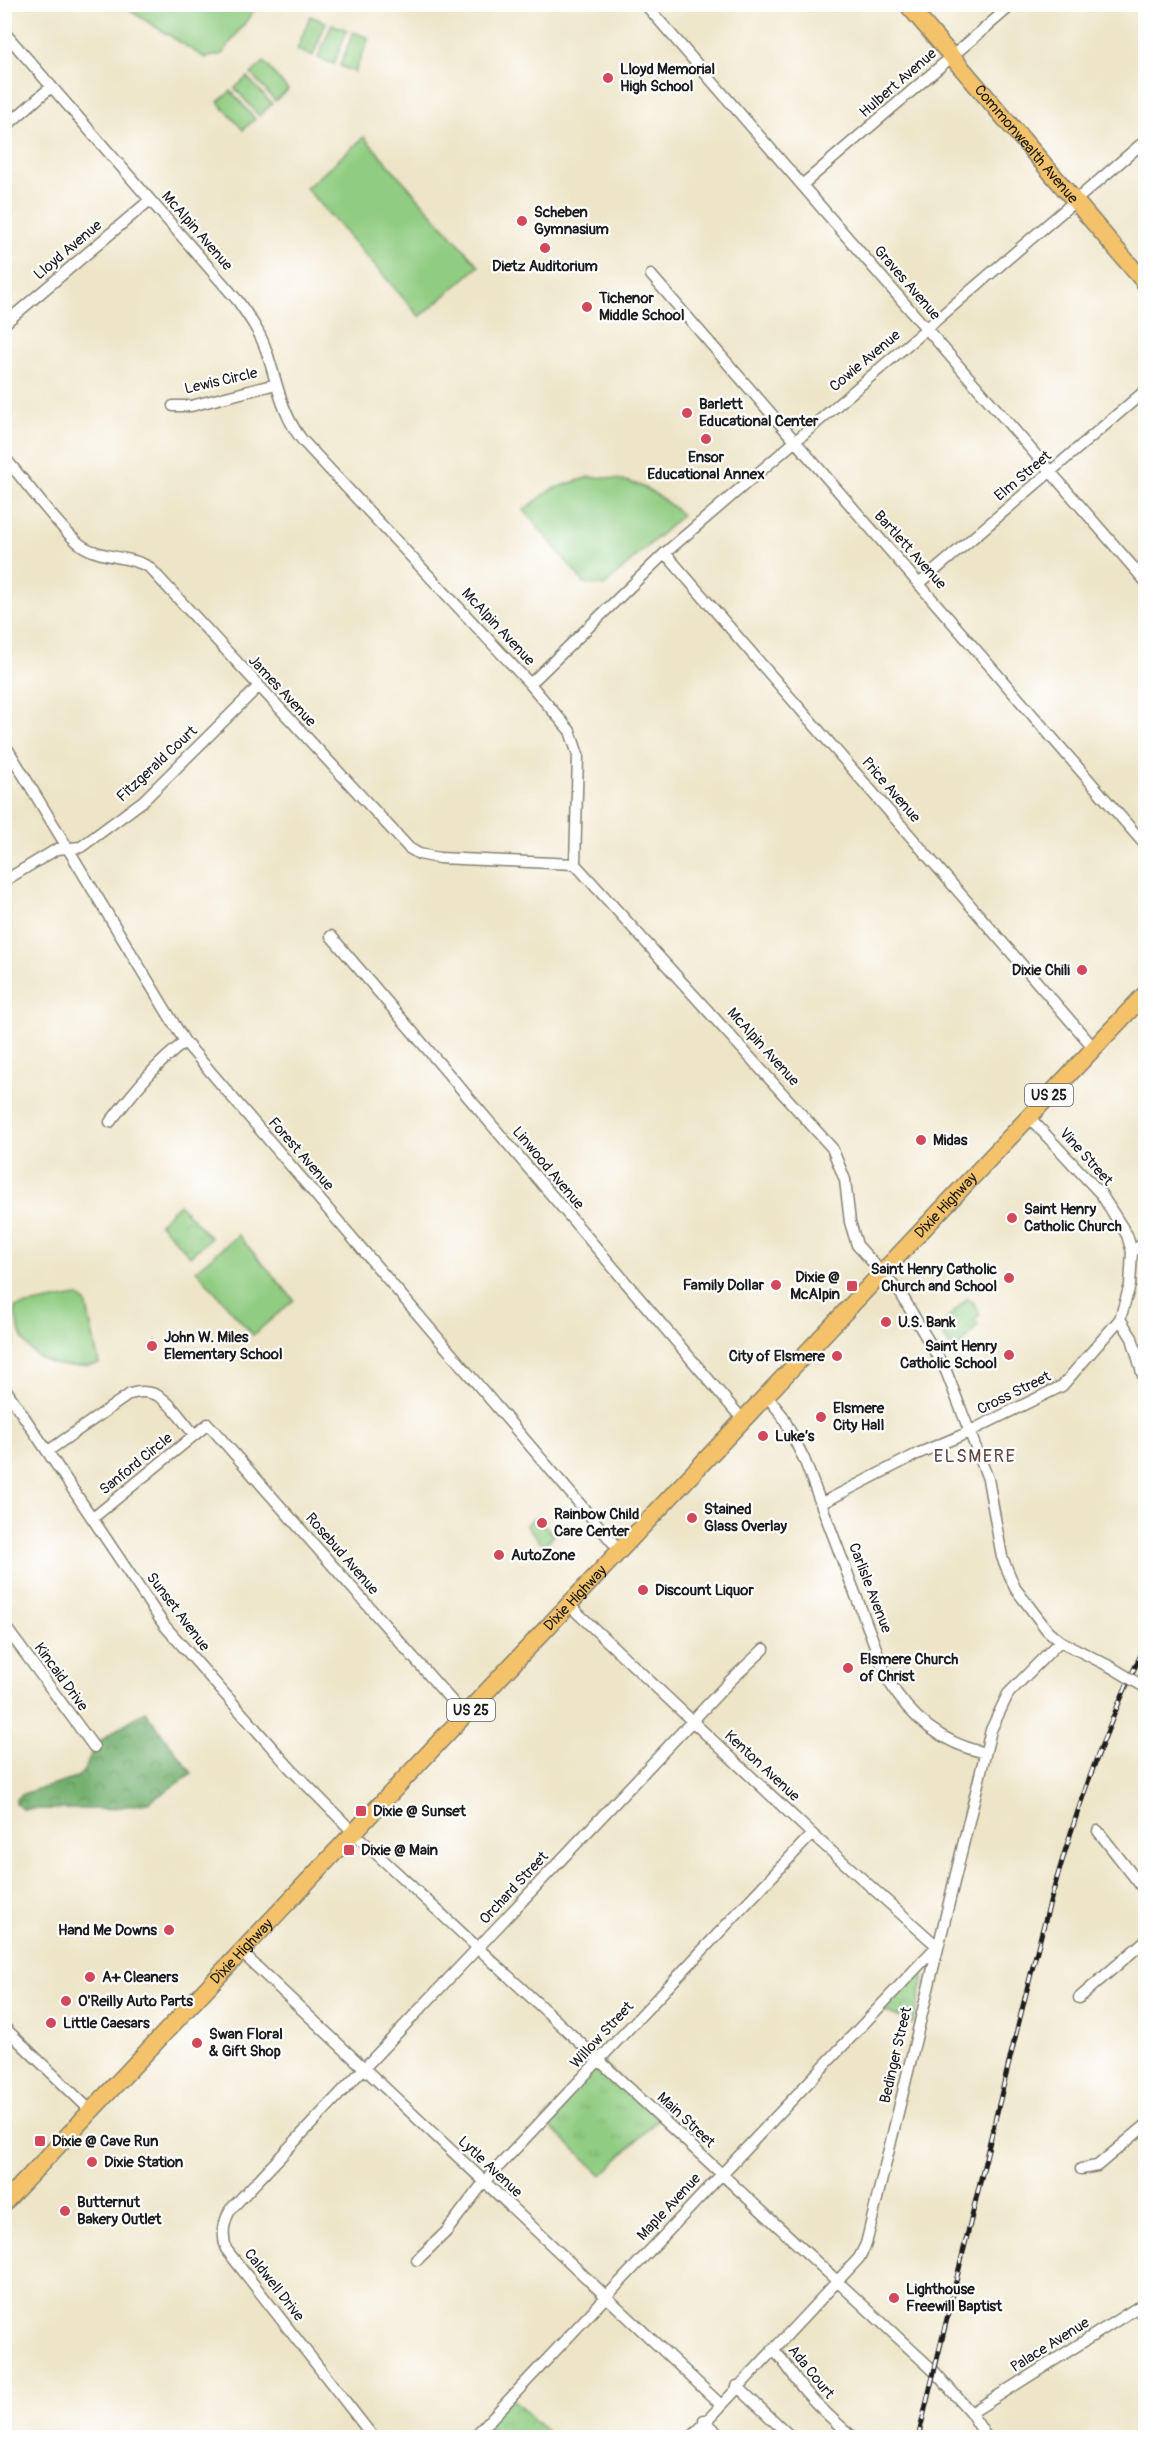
<svg xmlns="http://www.w3.org/2000/svg" width="1150" height="2442" viewBox="0 0 1150 2442" font-family="Pangolin,sans-serif">
<style>
.grass{fill:url(#grass-tufts);stroke:#56744e;stroke-width:1.5}
.forest{fill:url(#forest-crowns);stroke:#486646;stroke-width:1.5}
.park{fill:url(#park-crowns);stroke:#56744e;stroke-width:1.5}
.pitch{fill:#90cc81;stroke:#56744e;stroke-width:1.5}
.lines{fill:none;stroke-linecap:round;stroke-linejoin:round}
.minor-casing{stroke:#858072;stroke-width:13}
.primary-casing{stroke:#858072;stroke-width:19}
.minor{stroke:#fff;stroke-width:10}
.primary{stroke:#f3c26a;stroke-width:16}
.rail-casing{stroke:#1c1c1c;stroke-width:5}
.rail{stroke:#fff;stroke-width:3;stroke-dasharray:9;stroke-linecap:butt}
.minor-bridge-casing{stroke:#858072;stroke-width:13;stroke-linecap:butt}
.minor-bridge{stroke:#fff;stroke-width:10}
.poi-dot{fill:#d1495b;stroke:#fff;stroke-width:2}
.labels{text-anchor:middle;dominant-baseline:central;stroke-width:4.5;stroke-linejoin:round;paint-order:stroke}
.shield{fill:#fff;stroke:#606060;stroke-width:1.5}
.shield-label{font-size:14px;font-weight:bold;fill:#1c1c1c}
.poi-label{font-size:15px;font-weight:bold;fill:#1c1c1c;stroke:#fff;text-anchor:start}
.street-label{font-size:15px;fill:#1c1c1c;stroke:#fff}
.quarter-label{font-size:18px;letter-spacing:1.5px;fill:#604641;stroke:#fff}
</style>
<defs>
<pattern id="grass-tufts" width="24" height="20" patternUnits="userSpaceOnUse" patternTransform="scale(1.5)"><rect width="24" height="20" fill="#90cc81"/><path d="M3 7l-1-3M5 7V3M7 7l1-3M15 17l-1-3M17 17v-4M19 17l1-3" fill="none" stroke="#7caf6f"/></pattern>
<pattern id="forest-crowns" width="20" height="18" patternUnits="userSpaceOnUse" patternTransform="scale(1.5)"><rect width="20" height="18" fill="#74b06f"/><path d="M2 6a3 3 0 1 1 6 0M12 15a3 3 0 1 1 6 0" fill="none" stroke="#5e8e5a"/></pattern>
<pattern id="park-crowns" width="20" height="18" patternUnits="userSpaceOnUse" patternTransform="scale(1.5)"><rect width="20" height="18" fill="#90cc81"/><path d="M2 6a3 3 0 1 1 6 0M12 15a3 3 0 1 1 6 0" fill="none" stroke="#7caf6f"/></pattern>
</defs>
<rect width="100%" height="100%" fill="#fff"/>
<filter id="ink" filterUnits="userSpaceOnUse"><feTurbulence type="fractalNoise" baseFrequency=".0167" numOctaves="2"/><feDisplacementMap in="SourceGraphic" scale="12" xChannelSelector="R" yChannelSelector="G"/><feConvolveMatrix kernelMatrix="1 2 1 2 8 2 1 2 1" color-interpolation-filters="sRGB"/></filter>
<filter id="wash" filterUnits="userSpaceOnUse"><feTurbulence type="fractalNoise" baseFrequency=".008" numOctaves="4" result="noise"/><feDisplacementMap in="SourceGraphic" scale="24" xChannelSelector="R" yChannelSelector="G"/><feGaussianBlur stdDeviation="1.35" result="paint"/><feColorMatrix in="noise" values="0 0 0 0 0 0 0 0 0 0 0 0 0 0 0 0 0 1.4 0 .05"/><feComposite in="paint" operator="in"/></filter>
<g filter="url(#wash)">
<rect width="100%" height="100%" fill="#eee5c8"/>
<path class="grass" d="M600,2060L660,2117L602,2175L543,2120Z"/>
<path class="forest" d="M145,1711L192,1773L148,1803L107,1809H22L16,1804V1799C33,1786 58,1787 77,1777C89,1770 88,1754 96,1746C109,1732 130,1722 145,1711Z"/>
<path class="park" d="M179,1204L211,1238L190,1256L159,1223Z
M967,1298L974,1303L980,1314L974,1321L978,1325L957,1351L953,1352L939,1328Z
M537,1516L554,1536L543,1545L526,1525Z
M920,1971L924,1976L913,2024L881,2009Z
M511,2397L552,2437H497L485,2425Z"/>
<path class="pitch" d="M121,5H258L222,54L205,58Z
M310,16L326,22L313,56L297,50Z
M332,24L347,30L334,64L318,58Z
M353,32L369,38L355,72L340,66Z
M264,62L288,90L275,101L251,74Z
M247,77L272,104L259,116L235,88Z
M231,91L255,119L243,130L218,102Z
M364,137L479,266L420,317L306,188Z
M589,477C631,477 651,487 682,515L604,586L584,583L524,510L552,489Z
M238,1235L294,1300L253,1335L196,1270Z
M77,1296L86,1302L99,1364C52,1373 18,1358 15,1307Z"/>
</g>
<g filter="url(#ink)">
<g class="lines">
<defs>
<path id="minor" d="M645,4L1146,582
M4,32L238,301C249,317 260,332 266,350C277,381 281,414 303,441L530,684L570,731L578,755L575,864L832,1148L845,1180L850,1222L857,1245L901,1294L946,1371L988,1479L1002,1557L1015,1588L1047,1630L1060,1641L1111,1667
M4,128L51,87
M802,185L1013,4
M651,275L1146,846
M4,324L150,200
M173,406H191L276,384
M4,457C23,478 63,534 84,547C104,559 128,555 149,567L409,848L419,854L439,858L575,864
M665,553L1094,1048
M920,583L1146,390
M530,684L665,553L1146,140
M4,743L185,1042L620,1551
M4,881L57,849L81,847L143,801L258,687
M331,936L743,1420
M110,1122C133,1093 155,1064 185,1042
M1132,1252L1146,1241
M1120,1319L1132,1338L1146,1386
M4,1387L164,1625L290,1768L354,1833L934,2371L971,2413L987,2438
M766,1395L782,1415L804,1459L888,1680C910,1718 942,1743 985,1753
M48,1451L130,1394C164,1384 175,1414 195,1435
M822,1503L917,1454L960,1436L1062,1386L1120,1319L1130,1285L1132,1252L1127,1235L1101,1194L1029,1117
M93,1518L208,1424L465,1716
M4,1625L94,1747
M1098,1831L1146,1892
M241,1952L720,2404
M1079,1998L1146,1940
M4,2027L90,2110
M1081,2169L1097,2166L1146,2125
M417,2260L446,2232L484,2182L812,1834
M772,2349C786,2361 793,2377 805,2391C820,2408 836,2423 854,2438
M737,2386L792,2438
M971,2413L1146,2302
M704,2420L723,2438
M374,2438L226,2249C222,2234 223,2224 230,2210L731,1680L764,1649
M473,2438L937,1946L812,1834L569,1605
M691,2438L859,2258L866,2244L991,1730L1008,1694L1060,1641"/>
<g id="primary">
<path id="s1" d="M907,4L1146,284"/>
<path id="s2" d="M4,2203L1146,993"/>
</g>
</defs>
<use href="#minor" class="minor-casing"/>
<use href="#primary" class="primary-casing"/>
<use href="#minor" class="minor"/>
<use href="#primary" class="primary"/>
<defs>
<path id="rail" d="M918,2438C947,2316 977,2196 1006,2075C1043,1923 1076,1786 1146,1644"/>
</defs>
<use href="#rail" class="rail-casing"/>
<use href="#rail" class="rail"/>
<defs>
<path id="minor-bridge" d="M1111,1667L1146,1688"/>
</defs>
<use href="#minor-bridge" class="minor-bridge-casing"/>
<use href="#minor-bridge" class="minor-bridge"/>
</g>
</g>
<g class="poi-dot">
<circle cx="608" cy="78" r="6"/>
<circle cx="522" cy="221" r="6"/>
<circle cx="545" cy="248" r="6"/>
<circle cx="587" cy="307" r="6"/>
<circle cx="687" cy="413" r="6"/>
<circle cx="706" cy="439" r="6"/>
<circle cx="1082" cy="970" r="6"/>
<circle cx="921" cy="1140" r="6"/>
<circle cx="1012" cy="1218" r="6"/>
<circle cx="1009" cy="1278" r="6"/>
<circle cx="776" cy="1285" r="6"/>
<rect x="846" y="1280" width="12" height="12" rx="3"/>
<circle cx="886" cy="1322" r="6"/>
<circle cx="152" cy="1346" r="6"/>
<circle cx="1009" cy="1355" r="6"/>
<circle cx="837" cy="1356" r="6"/>
<circle cx="821" cy="1417" r="6"/>
<circle cx="763" cy="1436" r="6"/>
<circle cx="692" cy="1518" r="6"/>
<circle cx="542" cy="1523" r="6"/>
<circle cx="499" cy="1555" r="6"/>
<circle cx="643" cy="1590" r="6"/>
<circle cx="848" cy="1668" r="6"/>
<rect x="355" y="1805" width="12" height="12" rx="3"/>
<rect x="343" y="1844" width="12" height="12" rx="3"/>
<circle cx="169" cy="1930" r="6"/>
<circle cx="90" cy="1977" r="6"/>
<circle cx="66" cy="2001" r="6"/>
<circle cx="51" cy="2023" r="6"/>
<circle cx="197" cy="2043" r="6"/>
<rect x="34" y="2135" width="12" height="12" rx="3"/>
<circle cx="92" cy="2162" r="6"/>
<circle cx="65" cy="2211" r="6"/>
<circle cx="894" cy="2298" r="6"/>
</g>
<g class="labels">
<g class="shield">
<rect x="1025" y="1084" width="48" height="22" rx="4.5"/>
<rect x="447" y="1699" width="48" height="22" rx="4.5"/>
</g>
<g class="shield-label">
<text x="1049" y="1095">US 25</text>
<text x="471" y="1710">US 25</text>
</g>
<g class="poi-label">
<text x="620" y="69">Lloyd Memorial<tspan x="620" dy="17">High School</tspan></text>
<text x="534" y="212">Scheben<tspan x="534" dy="17">Gymnasium</tspan></text>
<text x="545" y="266" text-anchor="middle">Dietz Auditorium</text>
<text x="599" y="298">Tichenor<tspan x="599" dy="17">Middle School</tspan></text>
<text x="699" y="404">Barlett<tspan x="699" dy="17">Educational Center</tspan></text>
<text x="706" y="457" text-anchor="middle">Ensor<tspan x="706" dy="17">Educational Annex</tspan></text>
<text x="1070" y="970" text-anchor="end">Dixie Chili</text>
<text x="933" y="1140">Midas</text>
<text x="1024" y="1209">Saint Henry<tspan x="1024" dy="17">Catholic Church</tspan></text>
<text x="997" y="1269" text-anchor="end">Saint Henry Catholic<tspan x="997" dy="17">Church and School</tspan></text>
<text x="840" y="1277" text-anchor="end">Dixie @<tspan x="840" dy="17">McAlpin</tspan></text>
<text x="764" y="1285" text-anchor="end">Family Dollar</text>
<text x="898" y="1322">U.S. Bank</text>
<text x="164" y="1337">John W. Miles<tspan x="164" dy="17">Elementary School</tspan></text>
<text x="997" y="1346" text-anchor="end">Saint Henry<tspan x="997" dy="17">Catholic School</tspan></text>
<text x="825" y="1356" text-anchor="end">City of Elsmere</text>
<text x="833" y="1408">Elsmere<tspan x="833" dy="17">City Hall</tspan></text>
<text x="775" y="1436">Luke’s</text>
<text x="704" y="1509">Stained<tspan x="704" dy="17">Glass Overlay</tspan></text>
<text x="554" y="1514">Rainbow Child<tspan x="554" dy="17">Care Center</tspan></text>
<text x="511" y="1555">AutoZone</text>
<text x="655" y="1590">Discount Liquor</text>
<text x="860" y="1659">Elsmere Church<tspan x="860" dy="17">of Christ</tspan></text>
<text x="373" y="1811">Dixie @ Sunset</text>
<text x="361" y="1850">Dixie @ Main</text>
<text x="157" y="1930" text-anchor="end">Hand Me Downs</text>
<text x="102" y="1977">A+ Cleaners</text>
<text x="78" y="2001">O'Reilly Auto Parts</text>
<text x="63" y="2023">Little Caesars</text>
<text x="209" y="2034">Swan Floral<tspan x="209" dy="17">&amp; Gift Shop</tspan></text>
<text x="52" y="2141">Dixie @ Cave Run</text>
<text x="104" y="2162">Dixie Station</text>
<text x="77" y="2202">Butternut<tspan x="77" dy="17">Bakery Outlet</tspan></text>
<text x="906" y="2289">Lighthouse<tspan x="906" dy="17">Freewill Baptist</tspan></text>
</g>
<g class="street-label">
<text transform="translate(898 83) rotate(-41)">Hulbert Avenue</text>
<text stroke="none"><textPath href="#s1" startOffset="184">Commonwealth Avenue</textPath></text>
<text transform="translate(197 231) rotate(49)">McAlpin Avenue</text>
<text transform="translate(68 250) rotate(-40)">Lloyd Avenue</text>
<text transform="translate(907 283) rotate(49)">Graves Avenue</text>
<text transform="translate(865 361) rotate(-40)">Cowie Avenue</text>
<text transform="translate(221 381) rotate(-13)">Lewis Circle</text>
<text transform="translate(1023 476) rotate(-40)">Elm Street</text>
<text transform="translate(910 550) rotate(48)">Bartlett Avenue</text>
<text transform="translate(498 627) rotate(47)">McAlpin Avenue</text>
<text transform="translate(282 691) rotate(47)">James Avenue</text>
<text transform="translate(157 764) rotate(-43)">Fitzgerald Court</text>
<text transform="translate(891 790) rotate(49)">Price Avenue</text>
<text transform="translate(763 1047) rotate(48)">McAlpin Avenue</text>
<text transform="translate(301 1154) rotate(49)">Forest Avenue</text>
<text transform="translate(1086 1157) rotate(48)">Vine Street</text>
<text transform="translate(548 1168) rotate(50)">Linwood Avenue</text>
<text stroke="none"><textPath href="#s2" startOffset="1372">Dixie Highway</textPath></text>
<text transform="translate(1014 1393) rotate(-26)">Cross Street</text>
<text transform="translate(136 1464) rotate(-39)">Sanford Circle</text>
<text transform="translate(342 1554) rotate(49)">Rosebud Avenue</text>
<text transform="translate(870 1588) rotate(69)">Carlisle Avenue</text>
<text stroke="none"><textPath href="#s2" startOffset="832">Dixie Highway</textPath></text>
<text transform="translate(178 1612) rotate(53)">Sunset Avenue</text>
<text transform="translate(61 1677) rotate(54)">Kincaid Drive</text>
<text transform="translate(762 1766) rotate(43)">Kenton Avenue</text>
<text transform="translate(514 1888) rotate(-47)">Orchard Street</text>
<text stroke="none"><textPath href="#s2" startOffset="346">Dixie Highway</textPath></text>
<text transform="translate(602 2035) rotate(-47)">Willow Street</text>
<text transform="translate(896 2055) rotate(-77)">Bedinger Street</text>
<text transform="translate(686 2120) rotate(43)">Main Street</text>
<text transform="translate(490 2167) rotate(43)">Lytle Avenue</text>
<text transform="translate(669 2207) rotate(-47)">Maple Avenue</text>
<text transform="translate(274 2285) rotate(52)">Caldwell Drive</text>
<text transform="translate(1050 2345) rotate(-32)">Palace Avenue</text>
<text transform="translate(811 2372) rotate(51)">Ada Court</text>
</g>
<g class="quarter-label">
<text x="975" y="1456">ELSMERE</text>
</g>
</g>
<rect width="1150" height="2442" fill="none" stroke="#fff" stroke-width="24"/>
</svg>
